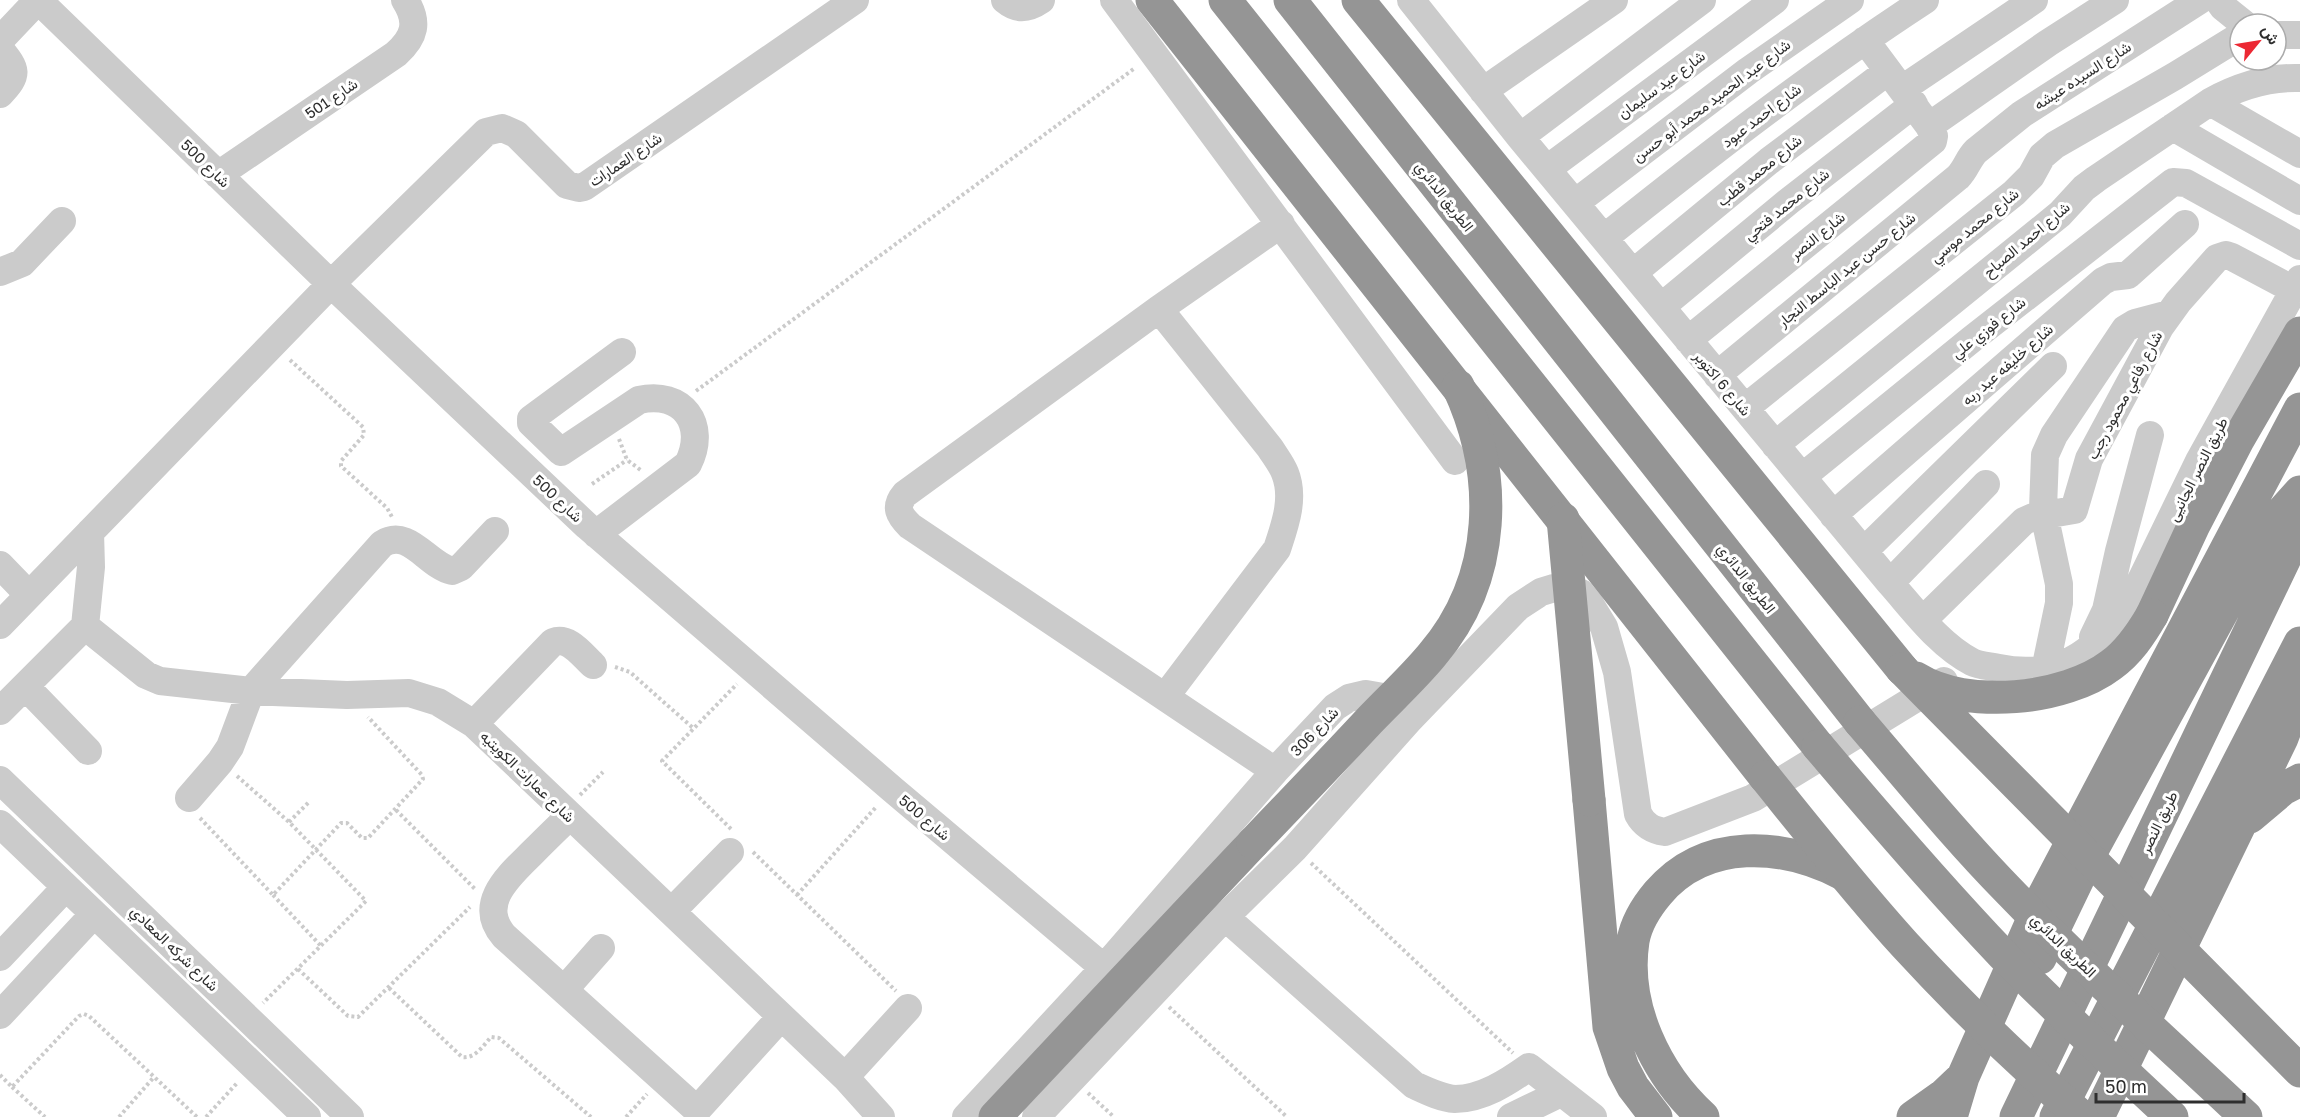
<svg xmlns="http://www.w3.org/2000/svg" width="2300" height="1117" viewBox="0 0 2300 1117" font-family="'Golos Text',Vazirmatn,sans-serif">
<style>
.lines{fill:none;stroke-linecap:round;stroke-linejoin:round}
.path{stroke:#cbcbcb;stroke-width:4;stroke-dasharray:3 3;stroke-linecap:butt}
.minor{stroke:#cbcbcb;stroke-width:28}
.highway{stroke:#959595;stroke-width:33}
.highway-bridge{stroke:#959595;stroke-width:33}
.labels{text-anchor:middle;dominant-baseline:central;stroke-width:6;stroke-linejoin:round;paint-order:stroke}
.street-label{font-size:15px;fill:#2e2e2e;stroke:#fff}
</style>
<rect width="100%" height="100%" fill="#fff"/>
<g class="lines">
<path class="path" d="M290,360L363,427L364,435L341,461V466L387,508L392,517
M696,391L1135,68
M619,439L627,460L642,471
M592,484L627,460
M615,667L630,672L694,729
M237,776L289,822L366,901L263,1003
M580,795L603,772
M396,810L475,889
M200,818L273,895L341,823H347L362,838H368L423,779L422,775L368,717
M289,822L310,801
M731,829L662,761L737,684
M753,852L896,991
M1311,863L1513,1053
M273,895L321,946
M797,895L877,806
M298,969L348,1016L358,1017L470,907
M389,988L462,1057C475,1059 483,1046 491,1037L499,1038L591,1117
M1169,1007L1287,1117
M0,1075L12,1087L79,1016L84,1014L89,1016L197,1117
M12,1087L45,1117
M1088,1093L1114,1117
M119,1117L154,1077
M206,1117L238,1082
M626,1117L647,1094"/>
<path class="minor" d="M38,0L331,284L587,526L892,789L1104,968
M1005,0C1017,10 1028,9 1041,0
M1114,0L1455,461
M1411,0L1520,137L1890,583C1914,610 1939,645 1972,662C1980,666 1991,666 1999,668C2058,680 2092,654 2127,609L2199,461L2300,279
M2218,0L2223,7L2244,24
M2276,35H2300
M0,40L38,0
M0,49C17,70 19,74 0,94
M1902,89L2034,0
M1483,91L1614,0
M2210,102L2300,154
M1929,126L2048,43L2115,0
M2173,127L2300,201
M1520,137L1702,0
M1547,169L1775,0
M218,175L396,54C415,37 419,22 405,0
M1575,203L1748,71L1850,0
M1604,238C1708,155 1813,73 1925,0
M0,272L22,263L62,221
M1633,273L1769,161L1888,71
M1661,307L1789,201L1914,104
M1159,309L1270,448C1275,456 1282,465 1285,473C1295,498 1285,525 1277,549L1165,697
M1688,340L1933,141L1934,136L1929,126L1865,40
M1717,375L1958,177C1966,169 1968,159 1976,151L2022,114L2200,0
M1745,408L2014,193L2031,176L2042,156L2055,145L2175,76L2240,36
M1775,445L2060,214L2084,188L2096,179L2210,102C2237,87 2268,77 2300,78
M1802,477L1972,339L2173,182L2186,183L2300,246
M1833,515L2103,281L2111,277L2128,275L2185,224
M596,534L688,464C708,424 682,390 639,400L561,452L531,423V419L622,352
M1864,551L2053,366
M0,565L29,595
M1890,583L1986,484
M1923,620L2024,521L2033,517L2074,510L2089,459L2160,327L2178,302L2217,258L2226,255L2232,257L2294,290
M0,625L331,284L486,132L502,128L516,134L567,185L579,188L584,187L855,0
M85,626L146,675L160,681L251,691L347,695L409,693L438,702L474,724L845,1077L881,1117
M2093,637L2106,610L2119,551L2150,435
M2045,670L2059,603V584L2043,509L2045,455L2054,435L2125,329L2135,323L2169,314
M25,686L88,751
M0,711L85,626L91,567L90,532
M474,724L553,642C569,636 582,655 593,665
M1275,771L910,526C899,515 894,507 905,494L1159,309L1281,224
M0,780L350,1117
M189,798L220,762L230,747L251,691L382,544C409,527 427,565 452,571L461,567L495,531
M570,816C557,828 545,840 532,853C510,875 476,903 504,936L697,1110L781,1017
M0,824L307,1117
M672,911L730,852
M1225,917L1414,1085C1427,1091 1441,1098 1455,1099C1482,1099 1508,1082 1529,1067L1593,1117
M0,957L66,887
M564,990L601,948
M0,1015L94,914
M845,1077L908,1008
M966,1117L1104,968L1275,771L1335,707L1349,698L1366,694L1383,697L1403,714
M1036,1117L1225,917L1295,848L1410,719L1518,607L1541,592L1554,588L1568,589L1581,593L1590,604L1604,627L1617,672L1638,814C1644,825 1652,830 1665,832L1753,798L1944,681
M1511,1117L1561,1093"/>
<path class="highway" d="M1152,0L1765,777
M1225,0L1818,746
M1290,0L1860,722
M1358,0L1902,669
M2152,615L2193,527L2238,440L2300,333
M1589,800L1609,1027L1623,1068L1633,1087L1656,1117
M2250,817L2283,789L2300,780
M2040,958L2091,852L2261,541L2274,521L2300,492
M995,1117L1253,843
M1703,1117C1656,1074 1623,1006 1633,941C1636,924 1647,906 1658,893C1706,837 1783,843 1843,874
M1913,1117L1944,1095L1963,1077
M1951,1117L1963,1077L2042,899L2300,409
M2016,1117L2300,527
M2056,1117L2300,643
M2098,1117L2282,738L2300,690"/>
<path class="highway-bridge" d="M1563,519L1589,800
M1902,669L2300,1071
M1916,678C1967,710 2065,700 2111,665C2129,652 2141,634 2152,615
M1860,722C1909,779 1956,837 2008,890C2084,969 2166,1042 2246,1117
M1818,746C1878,817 1939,888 2003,955C2058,1011 2115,1064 2172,1117
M1765,777C1811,834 1856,891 1905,945C1961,1006 2020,1063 2082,1117
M1253,843C1292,802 1331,762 1369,721C1390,699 1413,678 1432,655C1498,578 1499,474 1458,386"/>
</g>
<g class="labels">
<g class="street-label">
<text transform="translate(2082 75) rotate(-33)">شارع السيده عيشه</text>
<text transform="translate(1661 84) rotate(-36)">شارع عيد سليمان</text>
<text transform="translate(331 98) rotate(-34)">شارع 501</text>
<text transform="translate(1711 100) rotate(-37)">شارع عبد الحميد محمد أبو حسن</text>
<text transform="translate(1761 115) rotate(-37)">شارع احمد عبود</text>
<text transform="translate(625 159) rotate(-34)">شارع العمارات</text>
<text transform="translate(206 163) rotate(44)">شارع 500</text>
<text transform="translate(1759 170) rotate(-39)">شارع محمد قطب</text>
<text transform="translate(1445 196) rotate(52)">الطريق الدائري</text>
<text transform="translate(1786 204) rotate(-39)">شارع محمد فتحي</text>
<text transform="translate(1974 225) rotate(-39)">شارع محمد موسي</text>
<text transform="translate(1817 235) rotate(-39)">شارع النصر</text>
<text transform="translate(2026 239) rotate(-40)">شارع احمد الصباح</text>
<text transform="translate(1846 269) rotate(-39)">شارع حسن عبد الباسط النجار</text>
<text transform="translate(1988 327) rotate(-38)">شارع فوزي علي</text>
<text transform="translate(2007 364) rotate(-41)">شارع خليفه عبد ربه</text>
<text transform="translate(1723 383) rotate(50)">شارع 6 اكتوبر</text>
<text transform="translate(2124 395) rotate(-62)">شارع رفاعي محمود رجب</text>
<text transform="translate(2197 469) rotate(-63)">طريق النصر الجانيى</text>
<text transform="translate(558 498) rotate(43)">شارع 500</text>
<text transform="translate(1747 578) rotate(52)">الطريق الدائري</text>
<text transform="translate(1314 731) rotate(-46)">شارع 306</text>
<text transform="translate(528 776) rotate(44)">شارع عمارات الكويتيه</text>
<text transform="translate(925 817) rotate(40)">شارع 500</text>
<text transform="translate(2158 822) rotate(-64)">طريق النصر</text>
<text transform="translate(2064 945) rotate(44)">الطريق الدائري</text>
<text transform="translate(175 948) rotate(44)">شارع شركه المعادي</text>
</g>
</g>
<g transform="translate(2258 42) rotate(60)"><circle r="28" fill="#ffffff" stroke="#ababab" stroke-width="1.5"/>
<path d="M0-4.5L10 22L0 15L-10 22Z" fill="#ec2833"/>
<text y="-9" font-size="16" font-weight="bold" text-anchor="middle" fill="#2e2e2e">ش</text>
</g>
<path d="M2096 1093v9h148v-9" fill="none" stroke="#2e2e2e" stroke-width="3"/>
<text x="2105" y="1093" font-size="18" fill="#2e2e2e" stroke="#ffffff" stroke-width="4.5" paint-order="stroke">50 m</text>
</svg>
